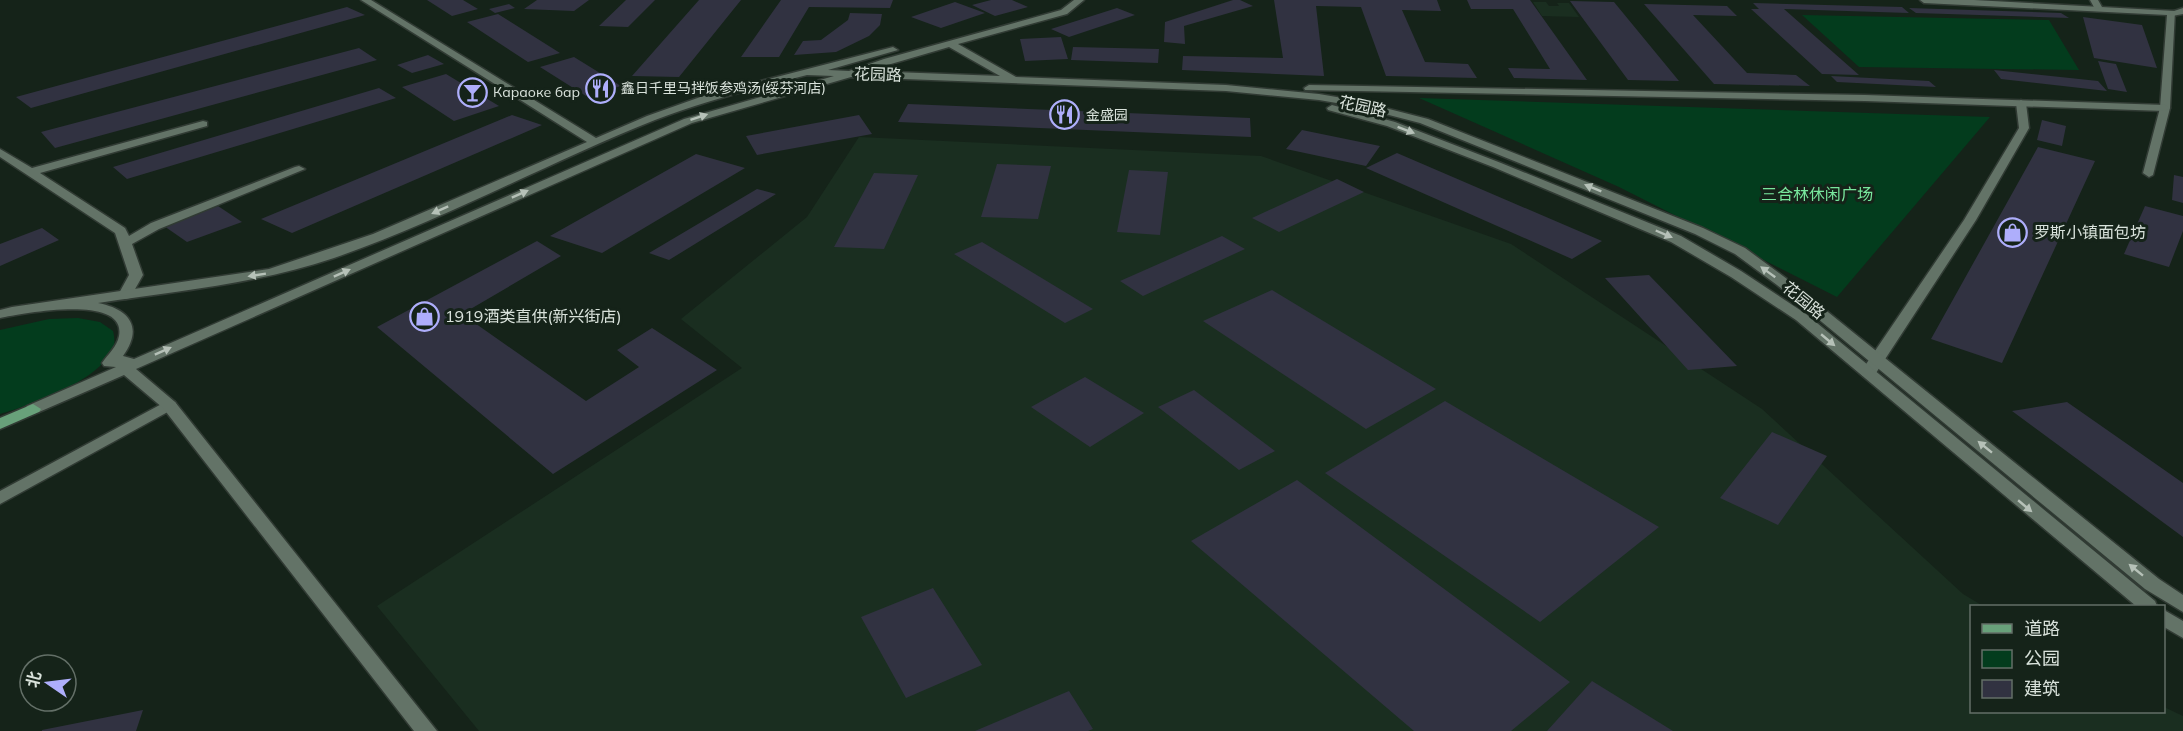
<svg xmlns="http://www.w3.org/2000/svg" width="2183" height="731" viewBox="0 0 2183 731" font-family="Mulish,'Noto Sans SC',sans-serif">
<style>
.built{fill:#1a2e20}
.green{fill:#033c1d}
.building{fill:#313241}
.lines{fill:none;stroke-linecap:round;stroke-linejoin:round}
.street-casing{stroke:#313b34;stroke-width:3}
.secondary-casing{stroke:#313b34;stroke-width:3}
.primary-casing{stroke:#313b34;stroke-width:3}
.street{fill:#637367;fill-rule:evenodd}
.secondary{fill:#637367;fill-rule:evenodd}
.primary{fill:#68a17a;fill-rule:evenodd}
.oneway{fill:#b6c1b8}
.labels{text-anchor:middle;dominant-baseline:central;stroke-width:6;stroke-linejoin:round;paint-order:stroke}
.far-poi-label{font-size:14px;fill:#d9e2db;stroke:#152319;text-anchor:start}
.street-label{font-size:16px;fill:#d9e2db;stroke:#152319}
.park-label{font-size:16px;fill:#78e79d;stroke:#152319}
.poi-label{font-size:16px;fill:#d9e2db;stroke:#152319;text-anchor:start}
</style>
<rect width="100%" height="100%" fill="#152319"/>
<path class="built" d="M1533,2H1546L1549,6H1559L1557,3H1569L1579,17L1542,16Z
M859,137L1261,156L1511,244L1762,409L1963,594L1983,606H1972V712H2164V707L2183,716V731H479L377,606L742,368L681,319L807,217Z"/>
<path class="green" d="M1802,15L2049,20L2079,70L1859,67Z
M1419,98L1990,117L1837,297L1619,187Z
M78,318L100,322L113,331C114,335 115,341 114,345C104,380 31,405 0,414V330L49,319Z"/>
<path class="building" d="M427,0H463L478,9L452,16Z
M537,0H589L574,11L524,9Z
M626,0H655L628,27L599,26Z
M699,0H741L679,77L632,76Z
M781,0H893L890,8L809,7L779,57H741Z
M991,0H1012L1028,7L995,16L972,5Z
M1233,0H1240L1253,6L1184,26L1185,44L1164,42L1165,22Z
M1274,0H1437L1441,11L1402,10L1425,62L1468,64L1477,78L1386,76L1361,7L1316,6L1324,76L1182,70L1183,56L1283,58Z
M1467,0H1530L1587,80L1514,78L1508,68L1550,69L1513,9H1471Z
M1570,1L1614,2L1679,81L1628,80Z
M955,2L985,13L941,28L911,17Z
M1753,3L1902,7L1909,13L1784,9L1859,75L1822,74L1751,9H1759Z
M509,4L515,8L495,13L489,9Z
M1644,4L1727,6L1737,16L1693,15L1747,73L1796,75L1810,86L1714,84Z
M347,7L365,15L31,108L16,97Z
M1117,8L1135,15L1069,37L1051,29Z
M1909,8L2061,13L2069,18L1916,13Z
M850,13L882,14L880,25L869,36L836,52L794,55L803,41L821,40L848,20Z
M498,14L560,53L528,62L467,22Z
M2083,17L2142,25L2157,68L2094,58Z
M1061,37L1068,59L1025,61L1020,39Z
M1073,47L1159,49L1158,63L1071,60Z
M359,48L377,60L55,148L41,132Z
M428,55L444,64L412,73L397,65Z
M574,57L621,86L586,96L540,67Z
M2098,61L2116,64L2127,92L2108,89Z
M1994,70L2098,81L2107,91L2001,79Z
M446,74L499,106L454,121L402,87Z
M1831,76L1929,81L1936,87L1837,82Z
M379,88L396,98L127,179L113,167Z
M908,104L1250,118L1251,137L898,122Z
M512,115L542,125L292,233L261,219Z
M859,115L872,134L757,155L746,136Z
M2042,120L2066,126L2062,146L2037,140Z
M1302,130L1380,146L1366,166L1286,149Z
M2038,147L2095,161L2002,363L1931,339Z
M1397,153L1602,241L1572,259L1366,168Z
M696,154L745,168L602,253L550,236Z
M997,164L1051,166L1038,219L981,217Z
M1129,170L1168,172L1160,235L1117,232Z
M874,173L918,175L884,249L834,247Z
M2174,175L2183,177V203L2172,200Z
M1337,179L1364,192L1279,232L1252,218Z
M757,189L776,194L669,260L649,253Z
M218,206L242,222L187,242L164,226Z
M2145,206L2183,216V231L2169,267L2124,254Z
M42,228L59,240L0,266V244Z
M1222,236L1245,249L1143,296L1120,281Z
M537,241L561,256L462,314L586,401L639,367L617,350L652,328L717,370L553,474L377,327Z
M982,242L1093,309L1065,323L954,254Z
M1649,275L1737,366L1688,370L1605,278Z
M1272,290L1436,389L1366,429L1203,321Z
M1085,377L1144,413L1090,447L1031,407Z
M1194,390L1275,451L1239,470L1158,407Z
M1445,401L1659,527L1540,622L1325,473Z
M2067,402L2183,483V537L2012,411Z
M1772,432L1827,456L1778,525L1720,498Z
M1297,480L1570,682L1511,731H1414L1191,541Z
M933,588L982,665L906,698L861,617Z
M1592,681L1673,731H1547Z
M1069,691L1093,729L1088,731H975Z
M143,710L136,731H42V730Z"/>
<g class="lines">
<defs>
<path id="street" d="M1920,0H1974L2175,11L2170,108L2153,175L2149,177L2143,173L2160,108L2167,15L1924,3Z
M2021,100L2026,103L2029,128L1976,220L1876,373L1873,376H1863L1860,373L1964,220L2019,128L2016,103Z
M203,121L207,122V126L40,173L125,228L129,236L151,223L295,167L299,166L305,169L159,229L132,244L143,275L130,298L125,299L118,295L129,275L115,233L0,157V149L32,168Z
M169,400L175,402L177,405L175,408L0,504V491Z"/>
<path id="secondary" d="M361,0H371L596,138L647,116L706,95L893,47L898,50L828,70L849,71L884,59L1061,10L1074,0H1084L1067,14L958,44L1016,77L1226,85L1319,94L1354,100L1428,119L1703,228L1745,248L1787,279L2159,579L2183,595V612L2145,589L1777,285L1735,254L1695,234L1420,123L1354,106L1319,100L1226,91L851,77L692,123L136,369L175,402L437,731H414L163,408L124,375L39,412H27L25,409L27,406L116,367L104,366L102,363C108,354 117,347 119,336C127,293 21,314 0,318V310L12,307L269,269L373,234L587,142ZM949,47L1000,76L867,71ZM807,75L834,76L684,119L134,359L123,356C144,327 129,309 98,303C177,291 257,284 334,258C444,220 547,163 655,120C705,101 756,88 807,75Z
M2090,0H2098L2102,7L2095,9Z
M2183,8V14L2172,16L2168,13Z
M1309,85L1865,95L2165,105L2170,108L2165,111L1865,101L1305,90L1304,88Z
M1332,105L1395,122L1501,163L1681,236L1741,271L1806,314L2155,601L2157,606H2136L1796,320L1731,277L1671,242L1493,167L1387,126L1328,110L1327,108Z
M2164,610L2183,621V638L2164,627Z"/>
<path id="primary" d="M33,404L41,409L39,412L0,429V418Z"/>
</defs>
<use href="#street" class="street-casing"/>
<use href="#secondary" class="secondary-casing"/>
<use href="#primary" class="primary-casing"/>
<use href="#street" class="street"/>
<use href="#secondary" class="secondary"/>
<use href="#primary" class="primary"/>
</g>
<defs><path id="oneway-solid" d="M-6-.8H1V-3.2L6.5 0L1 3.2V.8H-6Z" transform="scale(1.5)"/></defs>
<g class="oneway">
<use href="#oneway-solid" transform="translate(699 117) rotate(-18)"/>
<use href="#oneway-solid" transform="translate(1406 130) rotate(21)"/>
<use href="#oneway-solid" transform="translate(1593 188) rotate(-158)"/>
<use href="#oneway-solid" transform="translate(520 194) rotate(-24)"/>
<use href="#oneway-solid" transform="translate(440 210) rotate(156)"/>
<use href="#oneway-solid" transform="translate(1664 234) rotate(23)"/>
<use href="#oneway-solid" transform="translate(1768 272) rotate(-144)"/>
<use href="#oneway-solid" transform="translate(342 273) rotate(-24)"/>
<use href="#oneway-solid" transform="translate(257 275) rotate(171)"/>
<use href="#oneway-solid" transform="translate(1828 340) rotate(40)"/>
<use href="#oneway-solid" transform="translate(163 351) rotate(-24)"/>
<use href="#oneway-solid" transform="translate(1985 447) rotate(-141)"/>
<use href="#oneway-solid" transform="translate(2025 506) rotate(40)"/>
<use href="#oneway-solid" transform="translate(2136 570) rotate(-141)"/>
</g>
<defs>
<symbol id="restaurant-ring" viewBox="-11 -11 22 22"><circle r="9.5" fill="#152319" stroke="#aeaefb" stroke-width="1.5"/><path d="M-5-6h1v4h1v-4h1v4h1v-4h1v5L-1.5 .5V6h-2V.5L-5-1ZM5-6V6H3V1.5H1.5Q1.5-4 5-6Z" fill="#aeaefb"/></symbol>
<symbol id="bar-ring" viewBox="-11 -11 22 22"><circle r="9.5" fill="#152319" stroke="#aeaefb" stroke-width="1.5"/><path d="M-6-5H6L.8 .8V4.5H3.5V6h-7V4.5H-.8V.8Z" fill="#aeaefb"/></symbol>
<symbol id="shop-ring" viewBox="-11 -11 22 22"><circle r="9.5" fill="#152319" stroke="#aeaefb" stroke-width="1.5"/><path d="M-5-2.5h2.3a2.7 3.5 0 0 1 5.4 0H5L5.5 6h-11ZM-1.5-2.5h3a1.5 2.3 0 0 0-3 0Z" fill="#aeaefb"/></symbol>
</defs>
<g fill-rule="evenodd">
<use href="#restaurant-ring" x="584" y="72" width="33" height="33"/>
<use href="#bar-ring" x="456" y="76" width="33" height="33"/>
<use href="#restaurant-ring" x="1048" y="98" width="33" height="33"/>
<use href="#shop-ring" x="1996" y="216" width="33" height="33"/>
<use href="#shop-ring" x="408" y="300" width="33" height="33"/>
</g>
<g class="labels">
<g class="far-poi-label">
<text x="621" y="88">鑫日千里马拌饭参鸡汤(绥芬河店)</text>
<text x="493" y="92">Караоке бар</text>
<text x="1086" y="115">金盛园</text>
</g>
<g class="street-label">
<text transform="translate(878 74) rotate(2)">花园路</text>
<text transform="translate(1363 106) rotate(12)">花园路</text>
<text transform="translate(1804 300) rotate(39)">花园路</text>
</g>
<g class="park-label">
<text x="1817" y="194">三合林休闲广场</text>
</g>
<g class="poi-label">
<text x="2034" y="232">罗斯小镇面包坊</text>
<text x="445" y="316">1919酒类直供(新兴街店)</text>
</g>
</g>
<rect x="1970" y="605" width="195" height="108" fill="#152319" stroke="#636f67" stroke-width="1.5"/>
<rect x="1982" y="624" width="30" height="9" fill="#68a17a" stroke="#636f67" stroke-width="1.5"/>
<text x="2024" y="635" font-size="18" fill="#d9e2db">道路</text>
<rect x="1982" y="650" width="30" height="18" fill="#033c1d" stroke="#636f67" stroke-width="1.5"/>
<text x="2024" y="665" font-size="18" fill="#d9e2db">公园</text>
<rect x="1982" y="680" width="30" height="18" fill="#313241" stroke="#636f67" stroke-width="1.5"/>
<text x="2024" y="695" font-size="18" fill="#d9e2db">建筑</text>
<g transform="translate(48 683) rotate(284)"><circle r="28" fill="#152319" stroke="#636f67" stroke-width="1.5"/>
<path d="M0-4.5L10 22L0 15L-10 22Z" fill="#aeaefb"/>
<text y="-9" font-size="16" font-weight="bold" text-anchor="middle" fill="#d9e2db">北</text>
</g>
</svg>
